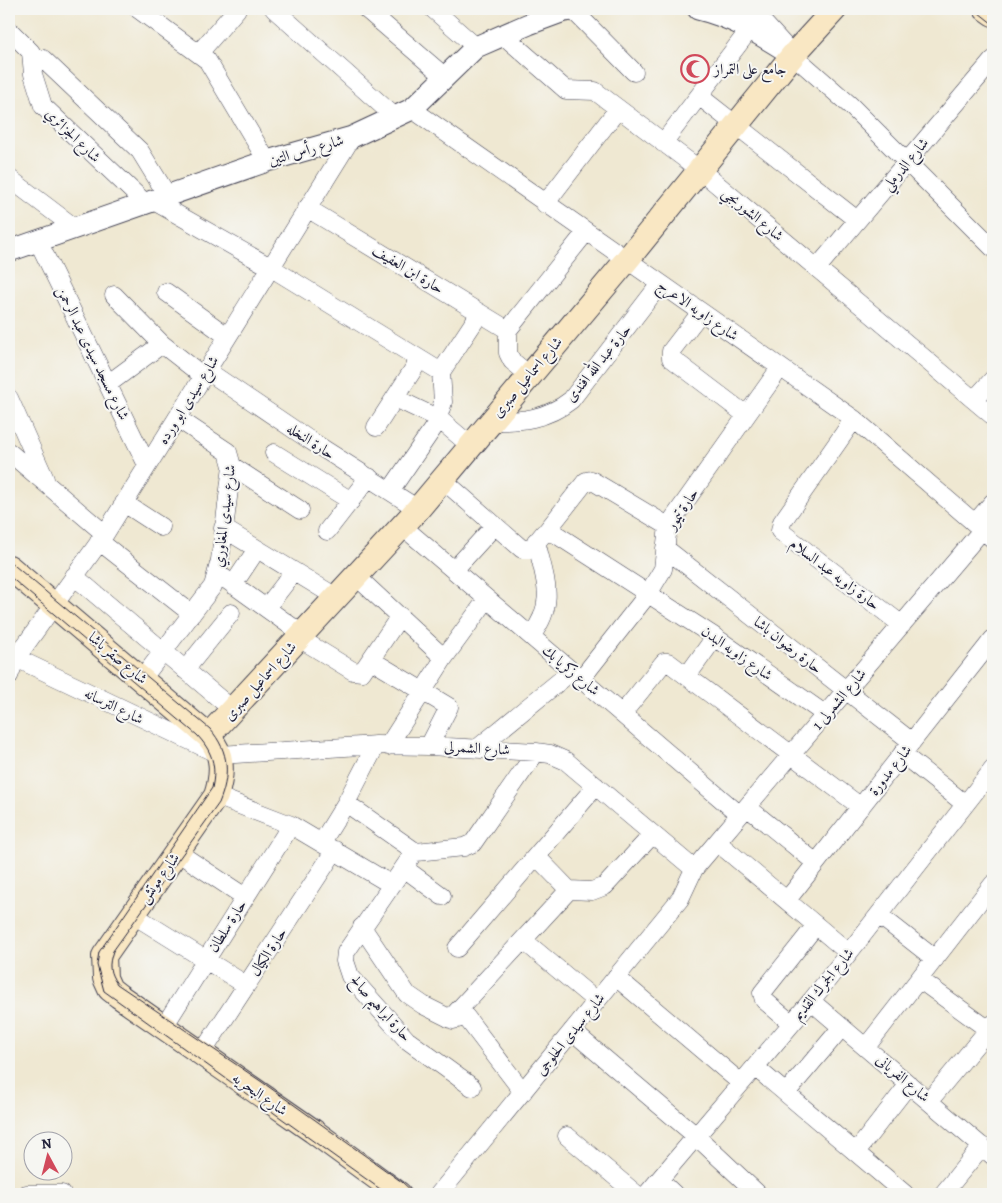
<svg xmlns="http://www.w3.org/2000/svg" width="1002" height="1203" viewBox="0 0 1002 1203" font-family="Alegreya,Amiri,serif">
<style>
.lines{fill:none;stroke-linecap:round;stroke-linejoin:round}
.minor-casing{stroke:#414052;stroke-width:19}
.tertiary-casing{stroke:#414052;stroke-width:23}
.secondary-casing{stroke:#414052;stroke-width:26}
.minor{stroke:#fff;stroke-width:18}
.tertiary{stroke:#fff;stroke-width:21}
.secondary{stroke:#f9e7c3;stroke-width:24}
.tram{stroke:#22223b;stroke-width:1}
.labels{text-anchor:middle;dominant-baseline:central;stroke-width:4;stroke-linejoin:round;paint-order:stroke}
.poi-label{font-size:15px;fill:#22223b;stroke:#f6f6f2;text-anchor:start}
.street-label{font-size:15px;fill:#22223b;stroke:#f6f6f2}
</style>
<rect width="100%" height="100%" fill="#f6f6f2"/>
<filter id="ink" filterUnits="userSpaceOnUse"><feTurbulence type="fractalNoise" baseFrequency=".02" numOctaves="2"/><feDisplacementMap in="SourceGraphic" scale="10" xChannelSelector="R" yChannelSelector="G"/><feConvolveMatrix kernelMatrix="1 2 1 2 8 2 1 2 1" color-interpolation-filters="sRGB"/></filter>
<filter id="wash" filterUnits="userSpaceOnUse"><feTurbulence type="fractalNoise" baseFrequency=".0096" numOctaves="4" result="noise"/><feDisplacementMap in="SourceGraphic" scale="20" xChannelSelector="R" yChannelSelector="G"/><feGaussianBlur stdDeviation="1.12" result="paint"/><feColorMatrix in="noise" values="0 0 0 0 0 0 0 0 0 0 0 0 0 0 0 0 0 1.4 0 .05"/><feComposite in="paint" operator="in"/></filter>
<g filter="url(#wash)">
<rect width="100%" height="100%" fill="#efe8d2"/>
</g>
<g filter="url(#ink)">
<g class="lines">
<defs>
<path id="minor" d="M138,9L207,60L267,161
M274,9L395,117
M366,9L445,77
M433,9L476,47
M751,9L793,55L851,106L993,248
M573,10L634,72
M9,30L31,52L33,74L43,106L145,203
M503,35L566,90L595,91L700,170L993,416
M199,53L237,9
M32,56L43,59L140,151L167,195
M699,96L857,220
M412,109L854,419L993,539
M663,143L750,29
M9,178L75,228
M152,200L270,267L441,372
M545,204L618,109
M307,208L508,330
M38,241L147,465
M817,268L993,60
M166,292L227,336
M114,295L162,344L203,376
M701,312L671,351V358L746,415
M206,370L308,439L418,509
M529,375L512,361L508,353V330L586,232
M108,384L162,344
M9,398L45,479
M395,398L439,419L471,446
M974,400L993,379
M854,419L782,522L780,531L902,625
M491,421C521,422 547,419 571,400L660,284
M376,427L420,359
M9,452L105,534
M274,453L351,501
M232,466L300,510
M443,480L522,549H531L544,533H554L715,637L826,715
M390,491L436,424L443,402L441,372L480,313
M124,503L161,527
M975,523L993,502
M402,526L740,815
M223,528L336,597
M327,531L369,477
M546,532L586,481L591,480L668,526
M99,541L192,614
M665,548L912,742
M454,570L495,525
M217,573L302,634
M74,576L233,710
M356,576L444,658
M233,585L257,549
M266,608L294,572
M531,636C557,602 545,580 536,541
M299,638L353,671L362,672L400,616
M9,657L16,658L220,755L376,745L429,746L536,752L550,754L566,761L694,869
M371,660L449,707L429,746
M185,670L231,613
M9,676L16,658L105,534L352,137
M687,676L715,637
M142,679L213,586L220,560L232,466L228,452L177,418
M581,679L648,594L663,569L668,526L780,368
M622,714L664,662H668L861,807
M388,746L444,658L487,599
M479,747L572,671
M902,754L965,804
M216,796L291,825L392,885
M346,803L416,852
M747,807L816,863
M322,842L346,803L376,745
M717,842L849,953
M177,852L245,897
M536,856L569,890
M404,868L442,896
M787,900L993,639
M132,914L246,985
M879,915L935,959
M362,927L407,994L423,1005L453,1020L466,1017L523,1092
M523,940L596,1001
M457,948L596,786
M616,977L741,1083
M919,979L989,1030
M811,1001L993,1156
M450,1019L569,890L592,891L605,886L653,834
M791,1023L764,1000L762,993L816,925
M163,1028L291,825
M572,1031L696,1136L758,1194
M866,1047L993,884
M202,1053L335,850
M755,1067L905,1194
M472,1087L407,1040L350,976L345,961L346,952L413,854L416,852L464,847L473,843L536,752
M786,1093L842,1027
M930,1100L993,1024
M567,1136L636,1194
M856,1152L909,1084
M659,1180L674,1194
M26,1194H62
M439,1194L680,899L694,869L983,529
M647,1194L811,1001L993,769
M943,1194L982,1146"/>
<path id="tertiary" d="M698,9C733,17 763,36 793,55
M9,251L267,161L352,137L412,109L476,47L529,24L564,11L580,9"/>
<path id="secondary" d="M986,9L993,14
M9,567L208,736C224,754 223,774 216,796L104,956L105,978L110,989L119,996L313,1131L399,1194
M208,736L418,509L626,261L793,55L835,9"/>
</defs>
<use href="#minor" class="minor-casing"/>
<use href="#tertiary" class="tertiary-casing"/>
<use href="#secondary" class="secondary-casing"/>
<use href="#minor" class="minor"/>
<use href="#tertiary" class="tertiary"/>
<use href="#secondary" class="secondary"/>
<path class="tram" d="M974,9L993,24
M9,561L210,729C230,752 230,776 219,803L113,951C108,966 109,972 117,984L262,1082L402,1182L415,1194
M9,576L197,735C212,751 217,766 212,788L99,952L97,965L104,991L387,1194"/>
</g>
</g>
<defs>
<symbol id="mosque-ring" viewBox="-11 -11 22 22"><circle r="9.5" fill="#f6f6f2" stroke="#d1495b" stroke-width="1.5"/><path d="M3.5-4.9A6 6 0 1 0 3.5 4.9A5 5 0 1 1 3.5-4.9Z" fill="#d1495b"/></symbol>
</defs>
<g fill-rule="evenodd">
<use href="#mosque-ring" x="679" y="53" width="32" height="32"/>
</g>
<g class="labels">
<g class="poi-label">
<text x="714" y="69">جامع على التمراز</text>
</g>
<g class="street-label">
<text transform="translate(73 135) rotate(44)">شارع الجزائري</text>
<text transform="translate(306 150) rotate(-16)">شارع رأس التين</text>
<text transform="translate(905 164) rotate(-50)">شارع الدرملي</text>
<text transform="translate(753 214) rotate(40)">شارع الشوربجي</text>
<text transform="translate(408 269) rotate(31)">حارة ابن العفيف</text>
<text transform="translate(698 310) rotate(35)">شارع زاويه الاعرج</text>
<text transform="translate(93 353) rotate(64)">شارع مسجد سيدى عبد الرحمن</text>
<text transform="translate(598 363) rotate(-51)">حارة عبد الله افندى</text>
<text transform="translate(527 377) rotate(-50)">شارع اسماعيل صبرى</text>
<text transform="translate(188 400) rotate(-58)">شارع سيدى ابو ورده</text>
<text transform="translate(311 441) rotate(33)">حارة النخله</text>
<text transform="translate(682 509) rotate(-57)">حارة تيمور</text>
<text transform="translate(224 516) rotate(-83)">شارع سيدى المغاوري</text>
<text transform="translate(835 574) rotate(37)">حارة زاويه عبد السلام</text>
<text transform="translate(788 645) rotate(38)">حارة رضوان باشا</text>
<text transform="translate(737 653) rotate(35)">شارع زاويه البدن</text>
<text transform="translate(118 658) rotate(40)">شارع صقر باشا</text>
<text transform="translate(571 670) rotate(40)">شارع زكريا بك</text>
<text transform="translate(260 681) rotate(-48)">شارع اسماعيل صبرى</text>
<text transform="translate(839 699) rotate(-50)">شارع الشمرلى 1</text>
<text transform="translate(114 706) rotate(26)">شارع الترسانه</text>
<text transform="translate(477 748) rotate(3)">شارع الشمرلى</text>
<text transform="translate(890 770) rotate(-52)">شارع مدورة</text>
<text transform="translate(159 878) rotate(-54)">شارع موتش</text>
<text transform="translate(227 926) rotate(-58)">حارة سلطان</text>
<text transform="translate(268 952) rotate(-57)">حارة الكيال</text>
<text transform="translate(823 984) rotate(-51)">شارع الجمرك القديم</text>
<text transform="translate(381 1008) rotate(48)">حارة ابراهيم صالح</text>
<text transform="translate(570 1034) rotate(-51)">شارع سيدى الحلوجى</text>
<text transform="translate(903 1078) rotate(40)">شارع الفريانى</text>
<text transform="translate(260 1094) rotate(35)">شارع البحريه</text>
</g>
</g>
<rect width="1002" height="1203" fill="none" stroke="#f6f6f2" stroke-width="30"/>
<g transform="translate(48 1156) rotate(353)"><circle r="24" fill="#f6f6f2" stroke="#a1a1a9"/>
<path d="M0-4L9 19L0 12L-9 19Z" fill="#d1495b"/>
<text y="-8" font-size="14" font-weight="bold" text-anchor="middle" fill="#22223b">N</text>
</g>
</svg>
